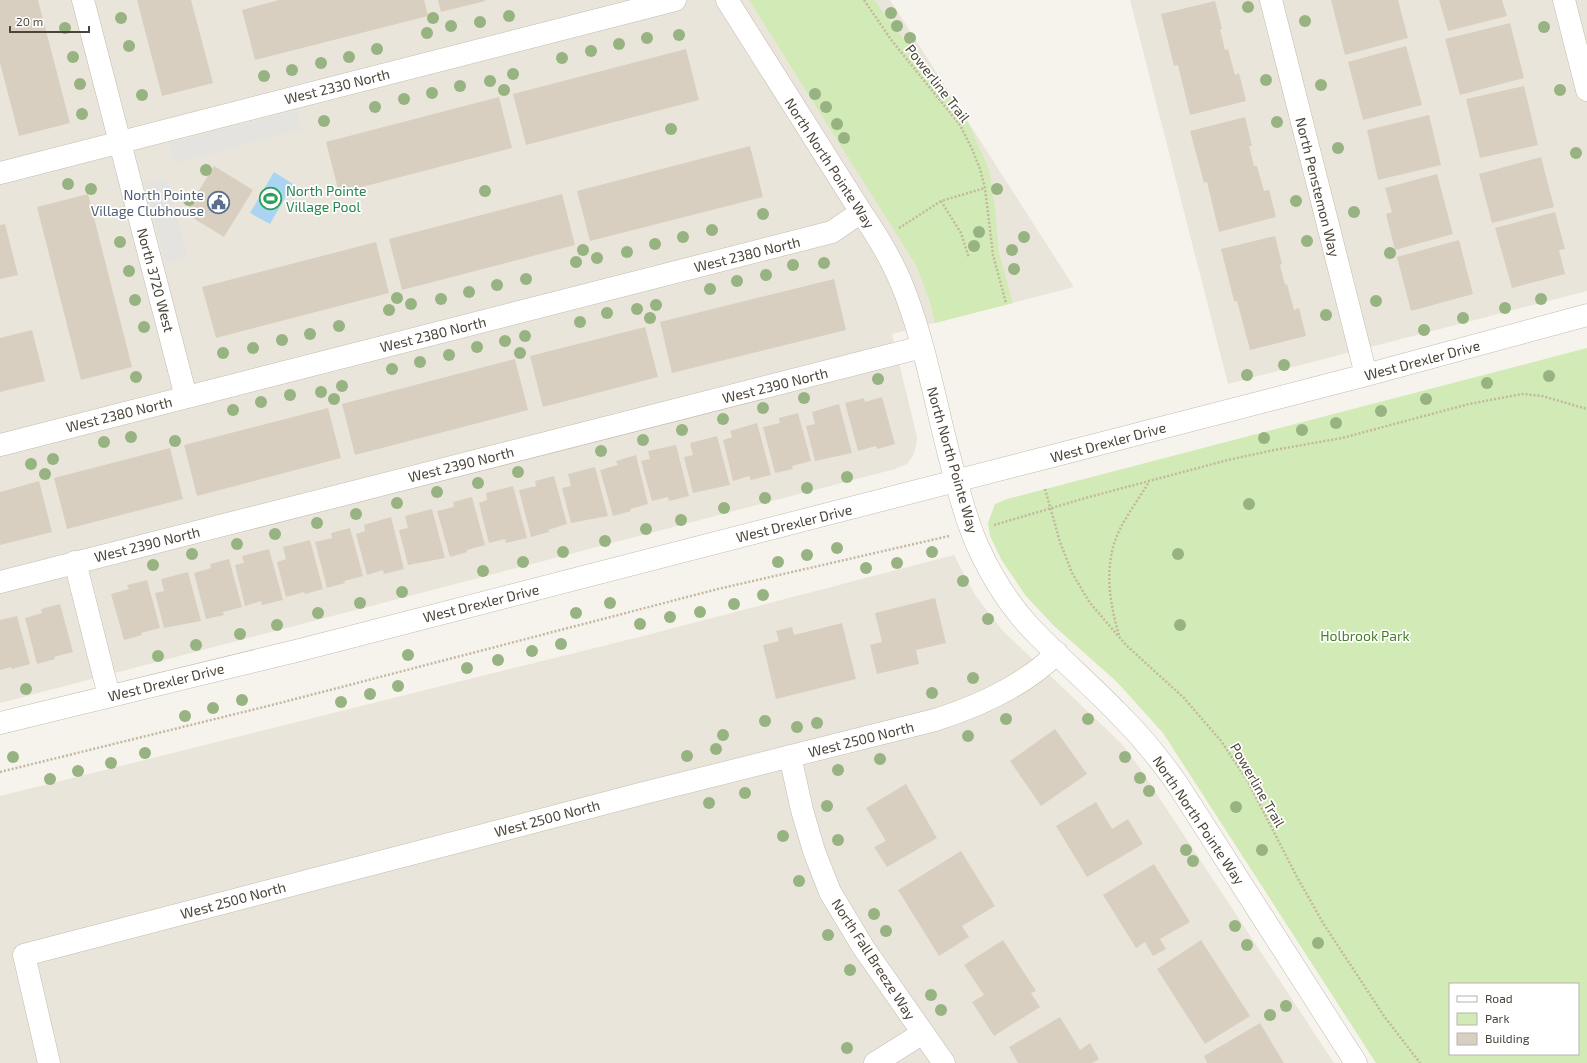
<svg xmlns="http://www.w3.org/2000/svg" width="1587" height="1063" viewBox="0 0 1587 1063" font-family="'Exo 2',sans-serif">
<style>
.residential{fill:#eae5da}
.green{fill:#d2eab5;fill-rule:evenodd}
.parking{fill:#e5e3e0}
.water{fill:#a9d4f2}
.building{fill:#d8cfc1}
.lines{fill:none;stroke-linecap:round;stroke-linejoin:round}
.street-casing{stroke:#c2bbae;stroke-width:23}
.path{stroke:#c4b79f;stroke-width:2.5;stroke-dasharray:2 2;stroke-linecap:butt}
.street{stroke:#fff;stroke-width:22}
.tree{fill:#97b381}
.labels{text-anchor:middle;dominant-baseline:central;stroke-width:3.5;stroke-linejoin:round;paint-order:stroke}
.street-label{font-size:14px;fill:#4b4439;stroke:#fff}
.leisure-label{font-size:14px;fill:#27864d;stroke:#fff;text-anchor:start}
.service-label{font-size:14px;fill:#4e5e75;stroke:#fff;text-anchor:end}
.park-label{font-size:14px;fill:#4a7f2a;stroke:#fff}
</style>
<rect width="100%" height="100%" fill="#f6f3ec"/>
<path class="residential" d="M0,0H890L1074,287L892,334L917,437L916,447L913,456L907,464L895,469L0,703Z
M1130,0H1587V291L1228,384Z
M954,555L975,595L1003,631L1123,745L1139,767L1334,1063H0V796L651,634Z"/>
<path class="green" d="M749,0H874L901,36L942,86L969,124L989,170L995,208L999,253L1013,303L935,323L929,299L916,265Z
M1587,348V1063H1376L1163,733L1117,682L1054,626L1026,596L1002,561L990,536L988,523L995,504L1007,499ZM1450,984H1578V1054H1450Z"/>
<path class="parking" d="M296,110L301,130L174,163L169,143Z
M166,178L188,258L166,264L145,183Z"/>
<path class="water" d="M274,172L293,184L270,224L250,213Z"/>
<path class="building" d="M0,0H38L70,123L19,136L0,63Z
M137,0H191L213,83L162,96Z
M279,0H424L428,16L255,60L242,10Z
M438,0H485V1L441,12Z
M1331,0H1398L1408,38L1345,55Z
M1439,0H1502L1507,16L1448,31Z
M1215,1L1222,29H1220L1225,50L1228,49L1235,75L1239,73L1246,101L1190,115L1178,65L1174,66L1161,14Z
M1510,23L1524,78L1460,95L1445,39Z
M1406,46L1422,105L1363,120L1348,62Z
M686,49L699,100L526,145L513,94Z
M1524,86L1538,145L1480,158L1466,99Z
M499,97L512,148L339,193L326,142Z
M1429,115L1441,165L1378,180L1367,130Z
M1245,117L1252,146H1249L1254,166H1257L1264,191L1269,190L1276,217L1219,232L1207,182L1204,183L1190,131Z
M750,146L763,197L590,241L577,191Z
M1541,157L1554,207L1492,223L1479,174Z
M214,166L253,190L224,237L185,213Z
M1437,174L1453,234L1395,250L1386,214L1392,212L1385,188Z
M88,194L132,367L81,380L37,207Z
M562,194L575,245L402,290L389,239Z
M1555,212L1565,249L1559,250L1565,274L1512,288L1495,228Z
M5,224L18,275L0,279V225Z
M1275,236L1282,264L1280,265L1285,285L1287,284L1294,310L1299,308L1306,336L1250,350L1237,301H1234L1221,249Z
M1459,240L1473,294L1411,311L1397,257Z
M376,242L389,293L216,338L202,287Z
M834,279L846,330L672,373L660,322Z
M645,327L658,377L543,407L530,356Z
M32,330L45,381L0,392V338Z
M515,359L528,410L355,455L342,404Z
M882,397L895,444L877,449L876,446L858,451L845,403L864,398L865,402Z
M839,404L852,453L815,461L806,426L815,424L812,412Z
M328,408L341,458L197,496L184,445Z
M798,413L811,461L792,466L793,469L775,473L763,427L780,423L779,418Z
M757,423L771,475L751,480L749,476L733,481L723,440L732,437L730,431Z
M717,436L730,485L693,493L684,457L693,455L690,443Z
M676,445L689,496L669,501L668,497L652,501L641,461L650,459L648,451Z
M170,448L183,499L67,529L54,478Z
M636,455L648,504L630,509L631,511L613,516L600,470L618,465L616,461Z
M595,467L608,516L571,523L562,488L571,486L568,474Z
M554,476L567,524L548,530L549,532L531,537L519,490L536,486L535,481Z
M39,481L52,532L0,545V492Z
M513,486L527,538L506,543L505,539L489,543L479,503L487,500L486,493Z
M472,497L485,545L467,550V552L450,557L437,511L454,507L453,502Z
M432,509L445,558L408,565L399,530L408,528L405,516Z
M391,517L404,569L384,574L383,570L367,575L356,534L365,531L364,525Z
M350,528L363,576L344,581L345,583L327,588L315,542L332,538L331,533Z
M310,540L323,589L305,594L304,592L286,597L277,562L286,559L283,547Z
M269,549L283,600L262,605L261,601L245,606L235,565L244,563L242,556Z
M229,559L242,607L223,612L224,615L206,619L194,573L211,568L210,564Z
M188,572L201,621L164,628L155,593L164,591L161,579Z
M147,580L160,628L141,633L142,635L124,640L111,594L129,589L127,585Z
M935,598L946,643L916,650L919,664L877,674L870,645L882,642L875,613Z
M60,604L73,652L54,657L55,659L37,664L25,618L42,613L41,609Z
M17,616L30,664L12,669L11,667L0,670V620Z
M842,623L856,679L776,699L763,645L779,641L776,631L792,627L794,635Z
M1055,729L1087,774L1041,806L1010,761Z
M906,784L937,838L887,867L874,847L886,841L866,808Z
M1096,802L1112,829L1128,819L1143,844L1087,877L1056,826Z
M961,851L995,906L962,926L969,937L939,956L898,890Z
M1154,864L1190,922L1160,939L1166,949L1153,956L1145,942L1136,948L1103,895Z
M1003,940L1036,991L1031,993L1040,1007L994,1036L972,1002L984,995L964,965Z
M1201,940L1250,1016L1205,1044L1157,969Z
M1060,1017L1080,1050L1090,1043L1099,1059L1092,1063H1018L1009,1047Z
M1260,1023L1284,1063H1207L1204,1056Z"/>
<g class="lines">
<defs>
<path id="street" d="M83,0L186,397
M727,0L861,212C879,238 895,265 906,295C927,351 937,412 953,470C960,496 967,522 978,547C991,575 1008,603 1029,626C1057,656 1089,683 1118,713C1140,735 1160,759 1178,785L1356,1063
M1271,0L1366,375
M1564,0L1587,90
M0,173L675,0
M0,445L832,232L861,212
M75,562L109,696
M0,582L922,347
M0,723L300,650L1037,460L1366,375L1587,315
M790,756L802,810L814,851L830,892L863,947L944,1063
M49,1063L24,955L644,793L935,720C979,706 1024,686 1057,653
M875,1063L923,1033"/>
</defs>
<use href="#street" class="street-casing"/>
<path class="path" d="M864,0L892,41L960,125L972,149L980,169L985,188L993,255L1006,303
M941,201L961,233L969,258
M899,228L941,201L985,188
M1045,489L1060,542L1072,573L1090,603L1126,645L1184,698L1221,741L1247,780L1297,877L1323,923L1384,1016L1420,1063
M994,525L1089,497L1228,460L1274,450L1342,438L1469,404L1522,394L1542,396L1587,409
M1119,635C1109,601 1103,563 1120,529C1128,513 1140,497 1149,482
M0,772L280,703L718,589L949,536"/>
<use href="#street" class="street"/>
</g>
<g class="tree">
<circle cx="1248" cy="7" r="6"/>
<circle cx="891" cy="13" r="6"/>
<circle cx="509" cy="16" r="6"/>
<circle cx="121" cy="18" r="6"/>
<circle cx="433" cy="18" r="6"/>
<circle cx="1305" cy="21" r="6"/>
<circle cx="480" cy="22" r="6"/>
<circle cx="451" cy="26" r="6"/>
<circle cx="897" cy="26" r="6"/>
<circle cx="1544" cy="27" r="6"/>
<circle cx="65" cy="28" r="6"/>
<circle cx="427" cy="33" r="6"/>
<circle cx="679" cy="35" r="6"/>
<circle cx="647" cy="38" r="6"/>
<circle cx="910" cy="38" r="6"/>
<circle cx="619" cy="44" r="6"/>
<circle cx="129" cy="46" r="6"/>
<circle cx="377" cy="49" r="6"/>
<circle cx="591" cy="51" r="6"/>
<circle cx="73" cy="57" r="6"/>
<circle cx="349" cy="57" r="6"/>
<circle cx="562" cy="58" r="6"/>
<circle cx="321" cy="63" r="6"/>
<circle cx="292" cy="70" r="6"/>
<circle cx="513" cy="74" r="6"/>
<circle cx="264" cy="76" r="6"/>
<circle cx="1266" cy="80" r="6"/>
<circle cx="490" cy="81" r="6"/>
<circle cx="80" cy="84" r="6"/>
<circle cx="1321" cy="85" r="6"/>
<circle cx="460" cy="86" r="6"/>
<circle cx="504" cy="90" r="6"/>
<circle cx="1560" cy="90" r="6"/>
<circle cx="432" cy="93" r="6"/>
<circle cx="815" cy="94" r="6"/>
<circle cx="142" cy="95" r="6"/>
<circle cx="404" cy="99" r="6"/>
<circle cx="375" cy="107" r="6"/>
<circle cx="826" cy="107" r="6"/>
<circle cx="82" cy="114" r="6"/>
<circle cx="324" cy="121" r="6"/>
<circle cx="1277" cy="122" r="6"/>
<circle cx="837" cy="124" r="6"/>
<circle cx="671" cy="129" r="6"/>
<circle cx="844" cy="138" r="6"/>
<circle cx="1338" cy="148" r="6"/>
<circle cx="1576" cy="153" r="6"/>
<circle cx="206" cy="170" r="6"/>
<circle cx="68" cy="184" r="6"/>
<circle cx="91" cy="189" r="6"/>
<circle cx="997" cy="189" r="6"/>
<circle cx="485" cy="191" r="6"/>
<circle cx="189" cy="200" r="6"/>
<circle cx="1296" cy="201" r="6"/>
<circle cx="1354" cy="212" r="6"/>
<circle cx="763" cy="214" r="6"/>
<circle cx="712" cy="230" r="6"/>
<circle cx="979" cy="232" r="6"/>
<circle cx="683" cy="237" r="6"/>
<circle cx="1024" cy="237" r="6"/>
<circle cx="1307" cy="241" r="6"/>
<circle cx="120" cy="242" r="6"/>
<circle cx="655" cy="244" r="6"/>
<circle cx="974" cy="246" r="6"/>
<circle cx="583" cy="250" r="6"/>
<circle cx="1012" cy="250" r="6"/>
<circle cx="627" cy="252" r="6"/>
<circle cx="1390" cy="253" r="6"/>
<circle cx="597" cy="258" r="6"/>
<circle cx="576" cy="262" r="6"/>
<circle cx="824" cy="263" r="6"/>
<circle cx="793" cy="265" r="6"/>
<circle cx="1014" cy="269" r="6"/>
<circle cx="129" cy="271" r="6"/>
<circle cx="766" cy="275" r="6"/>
<circle cx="526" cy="279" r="6"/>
<circle cx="737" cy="281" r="6"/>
<circle cx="497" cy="285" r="6"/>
<circle cx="710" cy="289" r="6"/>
<circle cx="469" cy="292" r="6"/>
<circle cx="397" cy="298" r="6"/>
<circle cx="441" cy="299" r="6"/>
<circle cx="1541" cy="299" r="6"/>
<circle cx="135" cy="300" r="6"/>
<circle cx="1376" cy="301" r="6"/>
<circle cx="411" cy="304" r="6"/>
<circle cx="656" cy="305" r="6"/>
<circle cx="1505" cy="308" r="6"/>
<circle cx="637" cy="309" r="6"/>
<circle cx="389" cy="310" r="6"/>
<circle cx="607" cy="313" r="6"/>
<circle cx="1326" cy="315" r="6"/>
<circle cx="650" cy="318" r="6"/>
<circle cx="1463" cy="318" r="6"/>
<circle cx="580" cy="322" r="6"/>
<circle cx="339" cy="326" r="6"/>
<circle cx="144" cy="327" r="6"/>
<circle cx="1424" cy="330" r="6"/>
<circle cx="310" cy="334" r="6"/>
<circle cx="525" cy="336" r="6"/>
<circle cx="282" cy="340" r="6"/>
<circle cx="505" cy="341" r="6"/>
<circle cx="477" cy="347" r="6"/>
<circle cx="253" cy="348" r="6"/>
<circle cx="223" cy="353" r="6"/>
<circle cx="520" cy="353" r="6"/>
<circle cx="449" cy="355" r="6"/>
<circle cx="420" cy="362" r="6"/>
<circle cx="1284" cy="365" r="6"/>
<circle cx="392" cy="369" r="6"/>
<circle cx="1247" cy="375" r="6"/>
<circle cx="1549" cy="376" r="6"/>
<circle cx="136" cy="377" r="6"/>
<circle cx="878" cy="379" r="6"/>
<circle cx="1487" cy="383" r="6"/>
<circle cx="342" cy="386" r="6"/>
<circle cx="321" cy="392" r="6"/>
<circle cx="290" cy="395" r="6"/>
<circle cx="804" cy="398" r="6"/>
<circle cx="334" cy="399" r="6"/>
<circle cx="1426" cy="399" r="6"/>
<circle cx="261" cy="402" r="6"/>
<circle cx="763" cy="408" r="6"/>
<circle cx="233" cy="410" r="6"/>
<circle cx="1381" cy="411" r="6"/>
<circle cx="723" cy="419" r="6"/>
<circle cx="1336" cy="423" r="6"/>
<circle cx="682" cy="430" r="6"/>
<circle cx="1302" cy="430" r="6"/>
<circle cx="131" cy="437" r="6"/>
<circle cx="1264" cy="438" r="6"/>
<circle cx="643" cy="440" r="6"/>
<circle cx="175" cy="441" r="6"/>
<circle cx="104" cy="442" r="6"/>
<circle cx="601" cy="451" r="6"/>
<circle cx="53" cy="459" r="6"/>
<circle cx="31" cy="464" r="6"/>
<circle cx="518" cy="472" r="6"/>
<circle cx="45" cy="474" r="6"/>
<circle cx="847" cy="477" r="6"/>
<circle cx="478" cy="483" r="6"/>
<circle cx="807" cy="488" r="6"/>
<circle cx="437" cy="492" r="6"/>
<circle cx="765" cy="498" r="6"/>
<circle cx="397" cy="503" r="6"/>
<circle cx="1249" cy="504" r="6"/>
<circle cx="724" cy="508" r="6"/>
<circle cx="356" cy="514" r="6"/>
<circle cx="681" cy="520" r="6"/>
<circle cx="317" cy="523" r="6"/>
<circle cx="646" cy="529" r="6"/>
<circle cx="275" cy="534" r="6"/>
<circle cx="605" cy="541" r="6"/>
<circle cx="237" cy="544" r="6"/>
<circle cx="837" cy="548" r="6"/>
<circle cx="563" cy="552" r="6"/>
<circle cx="932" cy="552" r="6"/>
<circle cx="192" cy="554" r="6"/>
<circle cx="1178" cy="554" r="6"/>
<circle cx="807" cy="555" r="6"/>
<circle cx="523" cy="562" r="6"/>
<circle cx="778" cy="562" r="6"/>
<circle cx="897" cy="563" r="6"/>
<circle cx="153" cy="565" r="6"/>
<circle cx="866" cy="568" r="6"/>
<circle cx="483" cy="571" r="6"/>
<circle cx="963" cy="581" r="6"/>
<circle cx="402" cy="592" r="6"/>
<circle cx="763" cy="595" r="6"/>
<circle cx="360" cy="603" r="6"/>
<circle cx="610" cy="603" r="6"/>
<circle cx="734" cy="604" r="6"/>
<circle cx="700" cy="612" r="6"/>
<circle cx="318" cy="613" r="6"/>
<circle cx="576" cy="613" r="6"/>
<circle cx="670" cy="617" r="6"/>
<circle cx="988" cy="619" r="6"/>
<circle cx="640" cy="624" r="6"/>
<circle cx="277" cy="625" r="6"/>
<circle cx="1180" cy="625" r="6"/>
<circle cx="240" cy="634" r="6"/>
<circle cx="561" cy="644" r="6"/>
<circle cx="196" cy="645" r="6"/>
<circle cx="532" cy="651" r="6"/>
<circle cx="408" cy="655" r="6"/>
<circle cx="158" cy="656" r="6"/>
<circle cx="498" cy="660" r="6"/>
<circle cx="467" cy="668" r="6"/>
<circle cx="973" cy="678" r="6"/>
<circle cx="398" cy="686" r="6"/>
<circle cx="26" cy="689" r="6"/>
<circle cx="932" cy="693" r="6"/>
<circle cx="370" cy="694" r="6"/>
<circle cx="242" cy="700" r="6"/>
<circle cx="341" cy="702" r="6"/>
<circle cx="213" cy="708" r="6"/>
<circle cx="185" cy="716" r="6"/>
<circle cx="1006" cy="719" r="6"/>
<circle cx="1088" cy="719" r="6"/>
<circle cx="765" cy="721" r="6"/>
<circle cx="817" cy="723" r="6"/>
<circle cx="797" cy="727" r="6"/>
<circle cx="723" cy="735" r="6"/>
<circle cx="968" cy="736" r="6"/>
<circle cx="716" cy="749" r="6"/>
<circle cx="145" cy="753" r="6"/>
<circle cx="687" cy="756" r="6"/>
<circle cx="13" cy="757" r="6"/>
<circle cx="1125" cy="757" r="6"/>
<circle cx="880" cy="759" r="6"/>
<circle cx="111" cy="763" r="6"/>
<circle cx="838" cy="770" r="6"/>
<circle cx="78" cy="771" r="6"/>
<circle cx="1140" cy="778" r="6"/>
<circle cx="50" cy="779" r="6"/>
<circle cx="1149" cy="791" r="6"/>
<circle cx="745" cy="793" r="6"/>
<circle cx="709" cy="803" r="6"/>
<circle cx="827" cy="806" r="6"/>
<circle cx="1236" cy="807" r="6"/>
<circle cx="783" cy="836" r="6"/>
<circle cx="838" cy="840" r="6"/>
<circle cx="1186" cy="850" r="6"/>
<circle cx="1262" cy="850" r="6"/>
<circle cx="1193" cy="861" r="6"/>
<circle cx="799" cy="881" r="6"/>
<circle cx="874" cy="914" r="6"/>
<circle cx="1235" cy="926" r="6"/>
<circle cx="886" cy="931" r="6"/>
<circle cx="828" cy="935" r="6"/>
<circle cx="1318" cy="943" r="6"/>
<circle cx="1247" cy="945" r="6"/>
<circle cx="850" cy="970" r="6"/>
<circle cx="931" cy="995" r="6"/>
<circle cx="1286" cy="1006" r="6"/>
<circle cx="941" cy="1010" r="6"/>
<circle cx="1270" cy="1015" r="6"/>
<circle cx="847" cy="1048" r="6"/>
</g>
<defs>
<symbol id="stadium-ring" viewBox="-11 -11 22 22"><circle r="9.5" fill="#fff" stroke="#2e9e5b" stroke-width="1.5"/><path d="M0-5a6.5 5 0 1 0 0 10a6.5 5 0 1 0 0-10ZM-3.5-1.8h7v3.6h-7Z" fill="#2e9e5b"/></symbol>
<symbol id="civic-ring" viewBox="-11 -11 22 22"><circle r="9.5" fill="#fff" stroke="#5c6f8a" stroke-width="1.5"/><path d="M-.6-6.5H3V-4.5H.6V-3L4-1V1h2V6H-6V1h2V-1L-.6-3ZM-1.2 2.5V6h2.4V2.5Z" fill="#5c6f8a"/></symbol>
</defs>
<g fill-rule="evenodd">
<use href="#stadium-ring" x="258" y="186" width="25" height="25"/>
<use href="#civic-ring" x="206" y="190" width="25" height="25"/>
</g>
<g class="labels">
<g class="street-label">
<text transform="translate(938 83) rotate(52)">Powerline Trail</text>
<text transform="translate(337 86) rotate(-14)">West 2330 North</text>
<text transform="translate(830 163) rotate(57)">North North Pointe Way</text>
<text transform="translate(1318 187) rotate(76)">North Penstemon Way</text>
<text transform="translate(747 254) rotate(-14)">West 2380 North</text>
<text transform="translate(156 280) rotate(75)">North 3720 West</text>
<text transform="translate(433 334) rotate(-14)">West 2380 North</text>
<text transform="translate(1422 360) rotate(-15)">West Drexler Drive</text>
<text transform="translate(775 385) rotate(-14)">West 2390 North</text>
<text transform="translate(119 414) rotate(-14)">West 2380 North</text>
<text transform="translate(1108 442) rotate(-15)">West Drexler Drive</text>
<text transform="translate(953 460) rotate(74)">North North Pointe Way</text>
<text transform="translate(461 464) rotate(-14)">West 2390 North</text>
<text transform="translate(794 523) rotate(-14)">West Drexler Drive</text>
<text transform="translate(147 544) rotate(-14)">West 2390 North</text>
<text transform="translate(481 603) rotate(-14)">West Drexler Drive</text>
<text transform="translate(166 682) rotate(-14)">West Drexler Drive</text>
<text transform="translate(861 739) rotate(-14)">West 2500 North</text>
<text transform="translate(1258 785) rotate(60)">Powerline Trail</text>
<text transform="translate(547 818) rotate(-15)">West 2500 North</text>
<text transform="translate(1199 820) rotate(56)">North North Pointe Way</text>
<text transform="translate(233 900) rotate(-15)">West 2500 North</text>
<text transform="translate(874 959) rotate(57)">North Fall Breeze Way</text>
</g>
<g class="leisure-label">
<text x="286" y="190">North Pointe<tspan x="286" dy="16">Village Pool</tspan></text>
</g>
<g class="service-label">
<text x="204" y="194">North Pointe<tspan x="204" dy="16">Village Clubhouse</tspan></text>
</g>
<g class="park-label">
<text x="1365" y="635">Holbrook Park</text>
</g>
</g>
<rect x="1449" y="983" width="130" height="72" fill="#ffffff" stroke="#b7b4b0"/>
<rect x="1457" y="996" width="20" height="6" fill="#ffffff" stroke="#b7b4b0"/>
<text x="1485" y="1003" font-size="12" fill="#4b4439">Road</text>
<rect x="1457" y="1013" width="20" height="12" fill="#d2eab5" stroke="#b7b4b0"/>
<text x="1485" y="1023" font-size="12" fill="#4b4439">Park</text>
<rect x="1457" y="1033" width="20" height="12" fill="#d8cfc1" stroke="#b7b4b0"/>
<text x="1485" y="1043" font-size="12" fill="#4b4439">Building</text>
<path d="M10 26v6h79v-6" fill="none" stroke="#4b4439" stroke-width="2"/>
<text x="16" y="26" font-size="12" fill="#4b4439" stroke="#ffffff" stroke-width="3" paint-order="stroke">20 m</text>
</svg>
